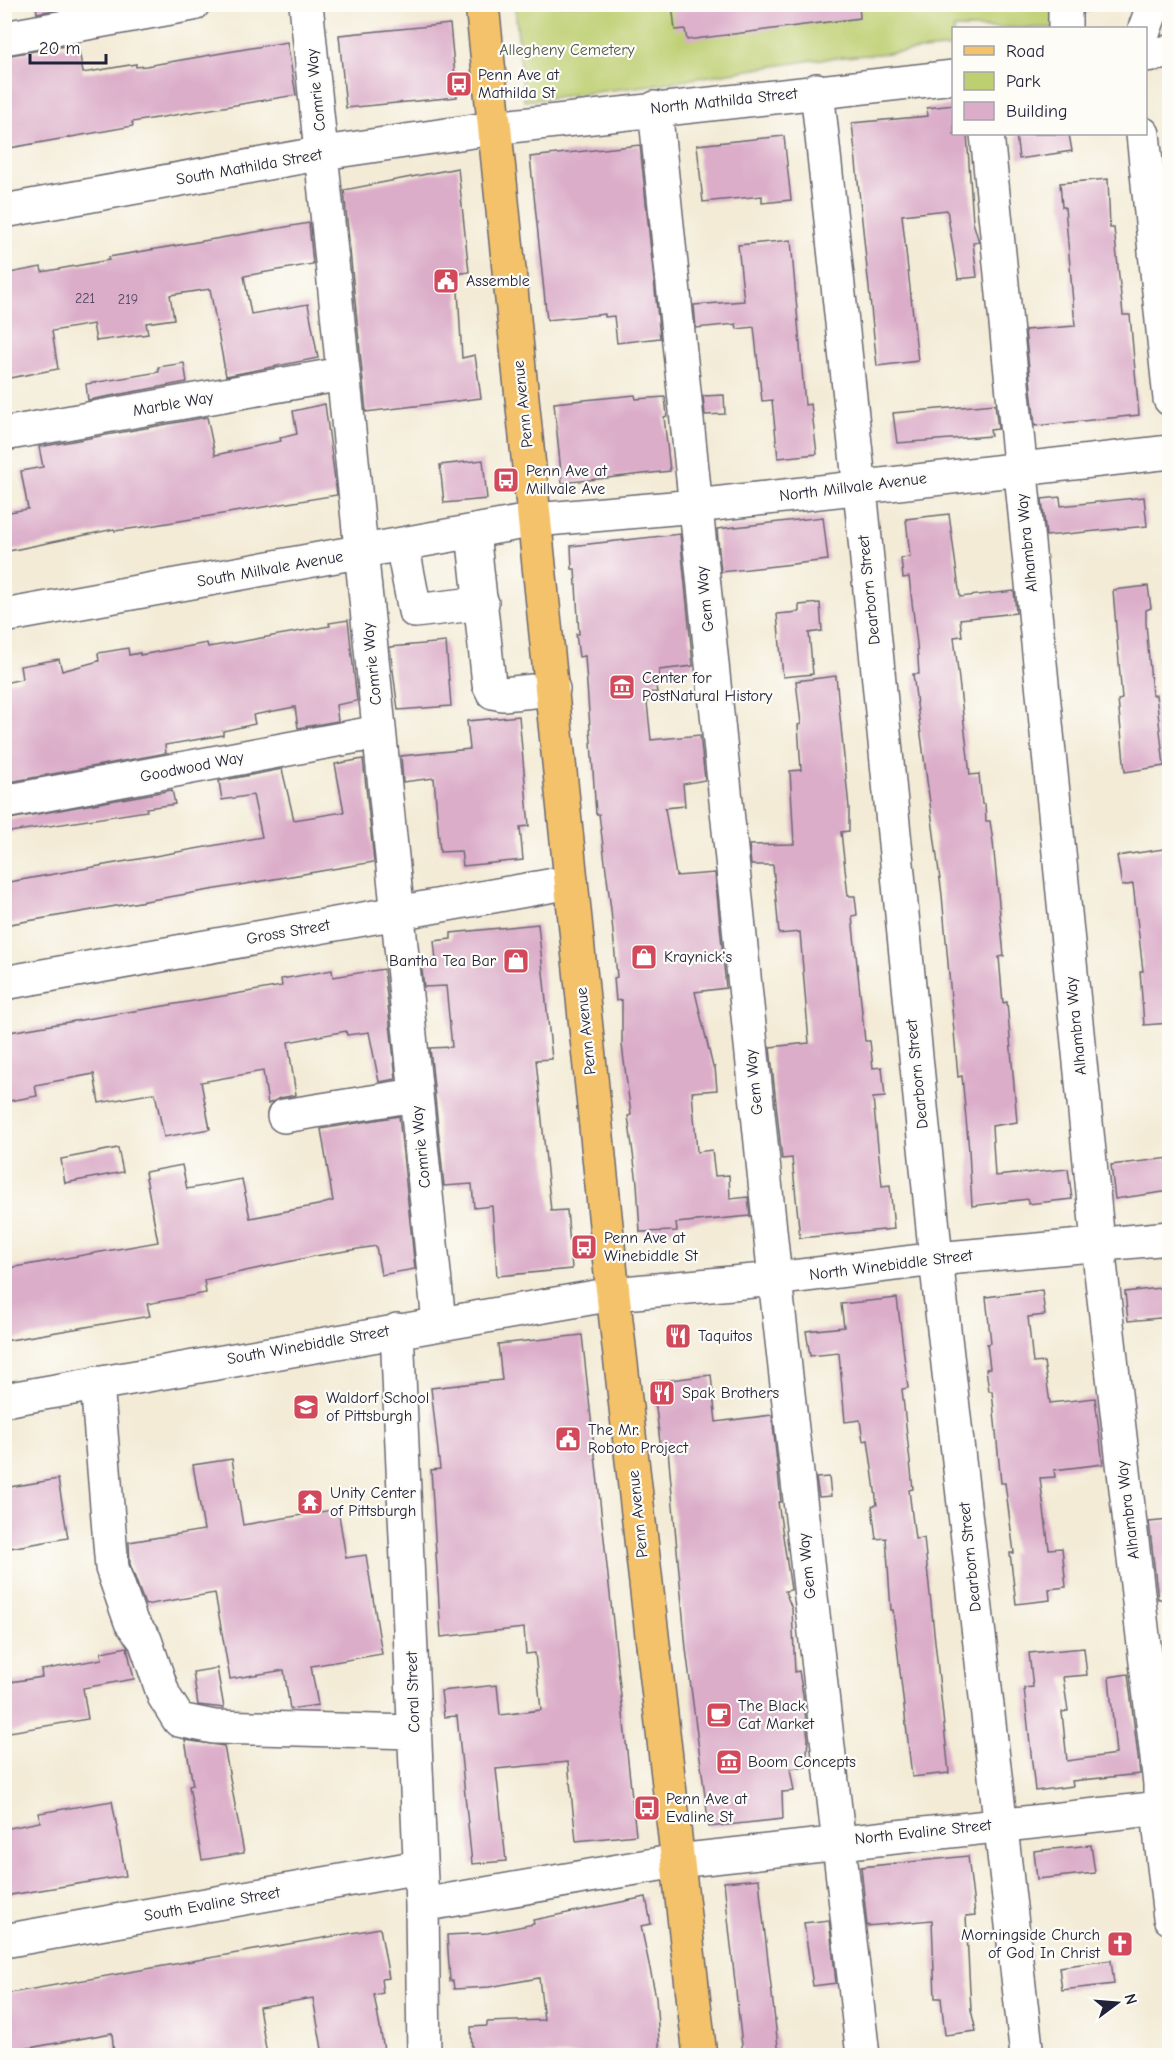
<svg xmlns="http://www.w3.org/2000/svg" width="1174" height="2060" viewBox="0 0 1174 2060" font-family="'Comic Neue',sans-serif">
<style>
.green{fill:#becf72;stroke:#707856;stroke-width:1.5}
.building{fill:#dbadc9}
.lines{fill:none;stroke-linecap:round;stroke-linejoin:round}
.minor-casing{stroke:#6b6871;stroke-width:36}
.major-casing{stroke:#6b6871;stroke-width:36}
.minor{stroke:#fff;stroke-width:33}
.major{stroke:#f4c26a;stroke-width:33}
.labels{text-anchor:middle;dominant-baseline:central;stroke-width:4.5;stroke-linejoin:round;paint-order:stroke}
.number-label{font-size:14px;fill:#50455e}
.park-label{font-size:16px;fill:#51564c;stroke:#fdfcf7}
.poi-label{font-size:16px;fill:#22223b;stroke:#fdfcf7;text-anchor:start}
.street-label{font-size:16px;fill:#22223b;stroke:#fdfcf7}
</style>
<rect width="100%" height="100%" fill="#fdfcf7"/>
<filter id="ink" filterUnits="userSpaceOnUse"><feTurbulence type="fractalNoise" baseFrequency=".0167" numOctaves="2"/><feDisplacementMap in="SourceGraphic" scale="12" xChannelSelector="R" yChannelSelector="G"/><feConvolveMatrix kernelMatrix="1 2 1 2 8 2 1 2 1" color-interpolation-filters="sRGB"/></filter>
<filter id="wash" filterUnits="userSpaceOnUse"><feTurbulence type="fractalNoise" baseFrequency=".008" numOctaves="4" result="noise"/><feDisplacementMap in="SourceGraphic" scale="24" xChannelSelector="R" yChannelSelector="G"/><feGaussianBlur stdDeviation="1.35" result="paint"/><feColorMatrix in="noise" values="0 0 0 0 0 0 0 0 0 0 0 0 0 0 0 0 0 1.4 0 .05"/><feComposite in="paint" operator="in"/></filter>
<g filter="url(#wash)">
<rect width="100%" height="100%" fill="#f3ebd6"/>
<path class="green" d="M515,5H1099L1056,28H954L953,47L813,60L652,85L524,101Z"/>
<g id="blocks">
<path class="building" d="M36,4H59L60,9L37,13Z
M672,4H859L860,18L687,40L685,29L675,30Z
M450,24L457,97L346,108L339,35Z
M287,42L296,95L132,122L133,126L4,149V56L78,44L83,73L136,64V67L146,66Z
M954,105V134H967L973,222L979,242L973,243L977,277L958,279L947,210L902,215L918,361L877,366L852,123L928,116L927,108Z
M1016,134H1069L1072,151L1019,159Z
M784,136L791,200L762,203V196L703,202L697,145Z
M640,145L660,338L617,343L614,316L605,317V314L547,320L530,157Z
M458,168L469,272L457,274L462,358L475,355L481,398L366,412L344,190Z
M1108,179L1110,228H1114L1123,315H1130L1139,415L1035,426L1025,330L1075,326L1065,207H1062L1060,183Z
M309,223L313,264L244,276L251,314L308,304L318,358L226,376L210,289L170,295L174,319L146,323L148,334L96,341L93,324L52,331L58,369L4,379V274L41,267L42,272L109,260V257Z
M791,240L805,405L811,404L817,454L778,458L772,400L762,401L754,327L737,329L736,324L696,328L694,305L744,301L738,245Z
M184,363L187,382L88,400L86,384L159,372L158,367Z
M635,395L636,399L665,397L667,416L664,417L670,471L562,483L554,403Z
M724,395L725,414L705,415L703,396Z
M325,404L337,495L143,527L115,531L114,529L4,552V513L28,509L21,471L43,467L39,447L207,417L215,455L281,441L280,438L297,434L293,411Z
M995,404L998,429L990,430L991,436L897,443L893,413Z
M483,460L487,499L444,503L440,465Z
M1060,497L1061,506L1144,497L1147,526L1046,536L1042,499Z
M949,514L960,597L1014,591L1016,613L960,619L962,636L954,637L970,775L979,774L982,804H985L986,821H990L993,842L1004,956L999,957L1003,1003L1007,1002L1017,1122L992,1126L995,1176L1068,1169L1072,1199L1028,1204V1199L972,1206L969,1151L962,1076L958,1077L942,895L913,674H919L917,644L909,577L903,578L901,558L910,557L906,519Z
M823,517L828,560L721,572L717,529Z
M680,534L693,666L659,670L660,680L655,681L657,692L646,693L651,740L700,735L705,780L683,784L685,806L665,808L676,876L715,873L726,988L695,992L713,1067H715L717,1090L692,1092L697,1152L712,1150L715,1176L729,1175L730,1199L748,1197L750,1216L676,1223L677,1231L640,1232L637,1183L628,1116L631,1115L622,1045V1000L616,1001L614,978L617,977L611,910L599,814H596L585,656L579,657L576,634H579L575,569H572L571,546Z
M1148,586L1151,608L1146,610V623L1152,695H1156L1164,766L1125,772L1118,700L1122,699L1113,590Z
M820,603L822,631L809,633L813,674L783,677L777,614L799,612V605Z
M348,620L357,701L336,705L338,721L298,728L295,707L253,715L255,724L223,731V735L165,745L166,753L4,783V683L22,679L20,666L59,659L62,671L99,661L98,653L128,648L129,655L140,653V655L207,643L208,647L239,642L330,626L329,623Z
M446,642L451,706L398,710L390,647Z
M836,676L849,808V831L841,832L848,896H855L857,915L852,916L865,1041H870L873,1068L882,1067L885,1097L873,1098L882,1186L890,1185L894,1229L800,1238L792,1158L782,1159L770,1047L809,1043L800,932L779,934L773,865H751L749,845L794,844L790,771L801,770L798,725L801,724L796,681Z
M519,716L529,826L520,827L523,860L463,866L461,851L440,852L434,778L403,782L401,756L470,749L467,721Z
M363,759L374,862L4,925V883L262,837L253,795L222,800L219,781L282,769L294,820L344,812L335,764Z
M172,790L175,804L146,808L147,811L4,833V820Z
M1170,848V1023L1144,1025L1140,971H1143L1133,884L1122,886L1117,856Z
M538,924L552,1059L536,1060L551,1211L567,1210L572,1269L497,1276L492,1206L474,1208L472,1184L444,1186L430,1048L452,1047L446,986L424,987L421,962L436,960L434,941L451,939V933Z
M384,969L396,1079L379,1082L369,1032L347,1035L346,1031L288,1042L296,1095L280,1098L268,1104L263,1071L201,1082L210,1129L164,1137L155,1093L99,1103L94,1074L35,1085L37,1096L4,1102V1033L282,986L281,979L332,970L333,977Z
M399,1116L415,1269L381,1275L376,1246L315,1256L204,1280L206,1293L147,1304L150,1316L4,1341V1269L158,1242L145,1172L182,1165L187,1189L242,1179L250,1218L318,1205L333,1201L321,1129Z
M118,1148L123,1172L65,1183L61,1159Z
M1170,1158V1191L1115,1199L1111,1165Z
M1168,1287L1170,1317L1128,1321L1125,1292Z
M1042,1290L1045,1315L1028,1317L1033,1363L1044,1362L1050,1403L1095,1398L1103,1464L1054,1470L1055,1477L1040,1478L1049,1549L1062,1548L1066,1587L1049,1589L1050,1600L1016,1604L1010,1553H1014L1005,1483H1001L992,1391H989L986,1369L990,1368L987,1344L991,1343L986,1297Z
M897,1298L908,1388L902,1389L913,1489L909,1490L915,1539L924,1538L949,1773L912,1777L893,1610H891L886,1538L876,1539L872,1506L877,1505L868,1440L863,1441L860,1420L845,1422L839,1353L810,1356L806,1331L844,1327L841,1304Z
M582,1335L636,1835L576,1841L568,1762L496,1769L506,1861L472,1864L457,1716L444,1717L441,1691L497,1685L500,1715L541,1710L535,1653L526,1654L524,1628L441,1637L431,1470L440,1469L431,1388L502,1380L498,1344Z
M711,1375L716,1422L772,1415L781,1502H778L791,1590L785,1591L792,1609L795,1672L799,1671L803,1695L808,1739L806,1767L790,1769L794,1791L782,1792L783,1819L709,1827L686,1649L668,1450L661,1451L653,1382Z
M232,1459L243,1525L338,1509L346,1558L366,1555L382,1654L311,1666L318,1705L290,1709L284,1670L230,1679L215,1593L145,1605L130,1564L129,1542L204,1530L193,1465Z
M829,1477L831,1496L819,1497L816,1478Z
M58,1479L68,1538L4,1549V1488Z
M1170,1520V1599H1158L1149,1522Z
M127,1647L134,1679L83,1688L88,1719L10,1732L4,1683L42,1677L41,1670L102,1659L101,1652Z
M1084,1648L1087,1675L1063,1677L1068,1711L1062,1712L1067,1761L1116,1754L1109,1677L1128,1674L1140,1774L1072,1781L1073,1786L1035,1791L1024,1688L1033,1687L1029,1653Z
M217,1668L224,1708L198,1705L193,1672Z
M185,1740L224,1746L244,1853L202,1860L189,1786L193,1785Z
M112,1801L126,1876L4,1896V1829L40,1822L39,1813Z
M1091,1845L1095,1873L1037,1879L1034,1851Z
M968,1856L975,1915L966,1916L971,2010L976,2031L945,2035L941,1998H935L932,1920L867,1926L861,1867Z
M759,1879L761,1900L779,2055H743L724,1882Z
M646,1897L651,1924L641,1926L656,1997L660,2055H472L471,2027L487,2026V2022L544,2020L539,1978L489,1987L454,1989L453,1981H450L447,1935L488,1933L534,1924L533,1920Z
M829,1920L836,1983L813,1986L804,1923Z
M380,1928L389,1978L381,1979L383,1993L374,1995L384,2050L350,2055H323L313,1998L259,2007L267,2055H114L112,2033L7,2052L4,1994Z
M1111,1960L1114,1984L1062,1990L1059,1967Z"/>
</g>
</g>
<g filter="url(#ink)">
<use href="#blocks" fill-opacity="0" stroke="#6b6871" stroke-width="1.5"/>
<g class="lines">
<defs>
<path id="minor" d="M306,4L439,1323
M1065,28V4
M1145,28L1154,4
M4,38L193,4
M1146,55L1170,52
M817,90L862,509L936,1259L1027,2056
M655,108L775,1279L863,2056
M987,134L1101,1272L1160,1784V1831L1170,1918
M1143,134L1170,399
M4,211L323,153L494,128L954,77
M4,434L342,374
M473,532L489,684L493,692L503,694L553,689
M402,544L415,611L482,603
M4,616L535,520L696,506L1170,452
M4,802L379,732
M4,983L571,882
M284,1116L415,1095
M397,1330L422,1905L424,2056
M97,1383L112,1568L131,1622L145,1640L164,1696L179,1720L214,1727L415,1732
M4,1400L613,1294L775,1279L936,1259L1170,1238
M422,1905L677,1861L1170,1807
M4,1941L419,1867"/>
<path id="major" d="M482,4L613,1294L700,2056"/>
</defs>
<use href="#minor" class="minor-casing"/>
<use href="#major" class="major-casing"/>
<use href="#minor" class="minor"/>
<use href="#major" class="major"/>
</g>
</g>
<defs>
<symbol id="bus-square" viewBox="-11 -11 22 22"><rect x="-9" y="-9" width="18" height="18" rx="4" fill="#d1495b" stroke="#fdfcf7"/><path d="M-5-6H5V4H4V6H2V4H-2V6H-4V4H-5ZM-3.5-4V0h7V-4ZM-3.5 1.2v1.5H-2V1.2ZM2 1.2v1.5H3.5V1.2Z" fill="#fff"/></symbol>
<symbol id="civic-square" viewBox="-11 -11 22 22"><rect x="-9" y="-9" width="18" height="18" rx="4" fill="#d1495b" stroke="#fdfcf7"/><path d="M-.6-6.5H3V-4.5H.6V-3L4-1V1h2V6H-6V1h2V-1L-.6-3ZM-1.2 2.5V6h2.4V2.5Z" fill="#fff"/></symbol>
<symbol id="museum-square" viewBox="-11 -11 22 22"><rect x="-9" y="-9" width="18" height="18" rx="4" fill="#d1495b" stroke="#fdfcf7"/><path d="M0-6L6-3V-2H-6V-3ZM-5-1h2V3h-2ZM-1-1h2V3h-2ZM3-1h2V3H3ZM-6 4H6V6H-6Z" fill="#fff"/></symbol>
<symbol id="shop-square" viewBox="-11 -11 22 22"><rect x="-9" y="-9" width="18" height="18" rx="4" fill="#d1495b" stroke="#fdfcf7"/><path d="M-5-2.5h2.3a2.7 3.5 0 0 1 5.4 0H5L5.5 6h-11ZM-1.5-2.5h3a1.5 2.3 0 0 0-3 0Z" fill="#fff"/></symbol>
<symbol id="restaurant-square" viewBox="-11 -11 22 22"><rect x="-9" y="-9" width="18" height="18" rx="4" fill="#d1495b" stroke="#fdfcf7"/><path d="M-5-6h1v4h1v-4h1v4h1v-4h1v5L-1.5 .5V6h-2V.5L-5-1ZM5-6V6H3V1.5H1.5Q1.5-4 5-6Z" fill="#fff"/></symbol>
<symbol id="school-square" viewBox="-11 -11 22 22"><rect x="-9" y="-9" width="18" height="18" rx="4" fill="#d1495b" stroke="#fdfcf7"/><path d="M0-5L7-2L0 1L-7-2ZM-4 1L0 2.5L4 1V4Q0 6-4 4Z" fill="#fff"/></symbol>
<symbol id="temple-square" viewBox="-11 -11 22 22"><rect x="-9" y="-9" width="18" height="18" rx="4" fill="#d1495b" stroke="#fdfcf7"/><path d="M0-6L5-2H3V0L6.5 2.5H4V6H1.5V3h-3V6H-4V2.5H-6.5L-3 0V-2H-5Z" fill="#fff"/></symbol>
<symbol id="cafe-square" viewBox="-11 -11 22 22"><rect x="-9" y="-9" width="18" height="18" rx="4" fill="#d1495b" stroke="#fdfcf7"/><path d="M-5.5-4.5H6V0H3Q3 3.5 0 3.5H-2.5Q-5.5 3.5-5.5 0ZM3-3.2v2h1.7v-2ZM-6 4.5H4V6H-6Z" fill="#fff"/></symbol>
<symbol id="church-square" viewBox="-11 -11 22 22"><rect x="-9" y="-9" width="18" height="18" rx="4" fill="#d1495b" stroke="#fdfcf7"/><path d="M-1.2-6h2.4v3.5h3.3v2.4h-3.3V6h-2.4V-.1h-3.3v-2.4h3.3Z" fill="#fff"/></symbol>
</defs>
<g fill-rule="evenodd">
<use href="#bus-square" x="444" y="69" width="30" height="30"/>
<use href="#civic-square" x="431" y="266" width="30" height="30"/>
<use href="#bus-square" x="491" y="465" width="30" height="30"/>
<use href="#museum-square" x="607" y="672" width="30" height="30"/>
<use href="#shop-square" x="629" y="942" width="30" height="30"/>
<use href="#shop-square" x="501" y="946" width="30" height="30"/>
<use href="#bus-square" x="569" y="1232" width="30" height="30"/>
<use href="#restaurant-square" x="663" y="1321" width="30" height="30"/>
<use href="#restaurant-square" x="647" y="1378" width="30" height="30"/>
<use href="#school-square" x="291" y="1392" width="30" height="30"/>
<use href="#civic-square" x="553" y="1424" width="30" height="30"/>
<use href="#temple-square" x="295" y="1487" width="30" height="30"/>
<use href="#cafe-square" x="704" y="1700" width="30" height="30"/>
<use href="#museum-square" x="714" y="1747" width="30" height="30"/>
<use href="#bus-square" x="632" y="1793" width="30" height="30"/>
<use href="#church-square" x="1105" y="1929" width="30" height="30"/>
</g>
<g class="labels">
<g class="number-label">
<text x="85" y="298">221</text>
<text x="128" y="299">219</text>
</g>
<g class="park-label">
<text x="567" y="50">Allegheny Cemetery</text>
</g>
<g class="poi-label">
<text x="478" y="75">Penn Ave at<tspan x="478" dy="18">Mathilda St</tspan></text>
<text x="466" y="281">Assemble</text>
<text x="526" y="471">Penn Ave at<tspan x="526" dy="18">Millvale Ave</tspan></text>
<text x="642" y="678">Center for<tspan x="642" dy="18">PostNatural History</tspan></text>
<text x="664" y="957">Kraynick's</text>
<text x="496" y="961" text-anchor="end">Bantha Tea Bar</text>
<text x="604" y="1238">Penn Ave at<tspan x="604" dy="18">Winebiddle St</tspan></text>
<text x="698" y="1336">Taquitos</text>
<text x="682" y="1393">Spak Brothers</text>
<text x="326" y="1398">Waldorf School<tspan x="326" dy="18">of Pittsburgh</tspan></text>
<text x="588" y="1430">The Mr.<tspan x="588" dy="18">Roboto Project</tspan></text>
<text x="330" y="1493">Unity Center<tspan x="330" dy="18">of Pittsburgh</tspan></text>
<text x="738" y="1706">The Black<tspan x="738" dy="18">Cat Market</tspan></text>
<text x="748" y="1762">Boom Concepts</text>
<text x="666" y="1799">Penn Ave at<tspan x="666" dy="18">Evaline St</tspan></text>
<text x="1100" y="1935" text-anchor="end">Morningside Church<tspan x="1100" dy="18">of God In Christ</tspan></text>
</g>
<g class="street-label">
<text transform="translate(316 90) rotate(-96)">Comrie Way</text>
<text transform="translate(724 101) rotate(-6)">North Mathilda Street</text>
<text transform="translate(249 167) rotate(-10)">South Mathilda Street</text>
<text transform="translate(173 404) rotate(-10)">Marble Way</text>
<text transform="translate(523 404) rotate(-96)">Penn Avenue</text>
<text transform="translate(853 487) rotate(-7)">North Millvale Avenue</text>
<text transform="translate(1027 543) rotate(-96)">Alhambra Way</text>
<text transform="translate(270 569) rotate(-10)">South Millvale Avenue</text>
<text transform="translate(869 590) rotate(-96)">Dearborn Street</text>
<text transform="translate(705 599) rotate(-96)">Gem Way</text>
<text transform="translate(372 664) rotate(-96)">Comrie Way</text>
<text transform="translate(192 767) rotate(-11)">Goodwood Way</text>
<text transform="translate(288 932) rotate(-10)">Gross Street</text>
<text transform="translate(1076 1026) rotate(-96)">Alhambra Way</text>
<text transform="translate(586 1031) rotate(-96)">Penn Avenue</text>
<text transform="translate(917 1074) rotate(-96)">Dearborn Street</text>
<text transform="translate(754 1082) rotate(-96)">Gem Way</text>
<text transform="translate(421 1147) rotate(-96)">Comrie Way</text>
<text transform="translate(891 1265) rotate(-7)">North Winebiddle Street</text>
<text transform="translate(308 1345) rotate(-10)">South Winebiddle Street</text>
<text transform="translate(1128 1510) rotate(-97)">Alhambra Way</text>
<text transform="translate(638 1514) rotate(-96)">Penn Avenue</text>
<text transform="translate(970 1557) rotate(-96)">Dearborn Street</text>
<text transform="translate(807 1566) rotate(-96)">Gem Way</text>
<text transform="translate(413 1692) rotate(-92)">Coral Street</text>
<text transform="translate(923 1832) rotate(-6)">North Evaline Street</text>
<text transform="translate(212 1904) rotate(-10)">South Evaline Street</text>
</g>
</g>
<rect width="1174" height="2060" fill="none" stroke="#fdfcf7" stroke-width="24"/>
<rect x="952" y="27" width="195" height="108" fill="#fdfcf7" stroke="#a5a5ac" stroke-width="1.5"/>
<rect x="964" y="46" width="30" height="9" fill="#f4c26a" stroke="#a5a5ac" stroke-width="1.5"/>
<text x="1006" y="57" font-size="18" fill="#22223b">Road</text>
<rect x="964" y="72" width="30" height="18" fill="#becf72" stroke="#a5a5ac" stroke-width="1.5"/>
<text x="1006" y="87" font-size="18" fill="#22223b">Park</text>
<rect x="964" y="102" width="30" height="18" fill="#dbadc9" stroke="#a5a5ac" stroke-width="1.5"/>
<text x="1006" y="117" font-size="18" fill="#22223b">Building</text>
<g transform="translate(1117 2003) rotate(74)" stroke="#fdfcf7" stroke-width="4.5" paint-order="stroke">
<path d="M0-4.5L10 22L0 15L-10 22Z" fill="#22223b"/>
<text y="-9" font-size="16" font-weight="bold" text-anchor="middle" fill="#22223b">N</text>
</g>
<path d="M30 54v9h76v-9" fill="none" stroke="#22223b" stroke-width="3"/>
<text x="39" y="54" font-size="18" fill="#22223b" stroke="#fdfcf7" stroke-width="4.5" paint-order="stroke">20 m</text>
</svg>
